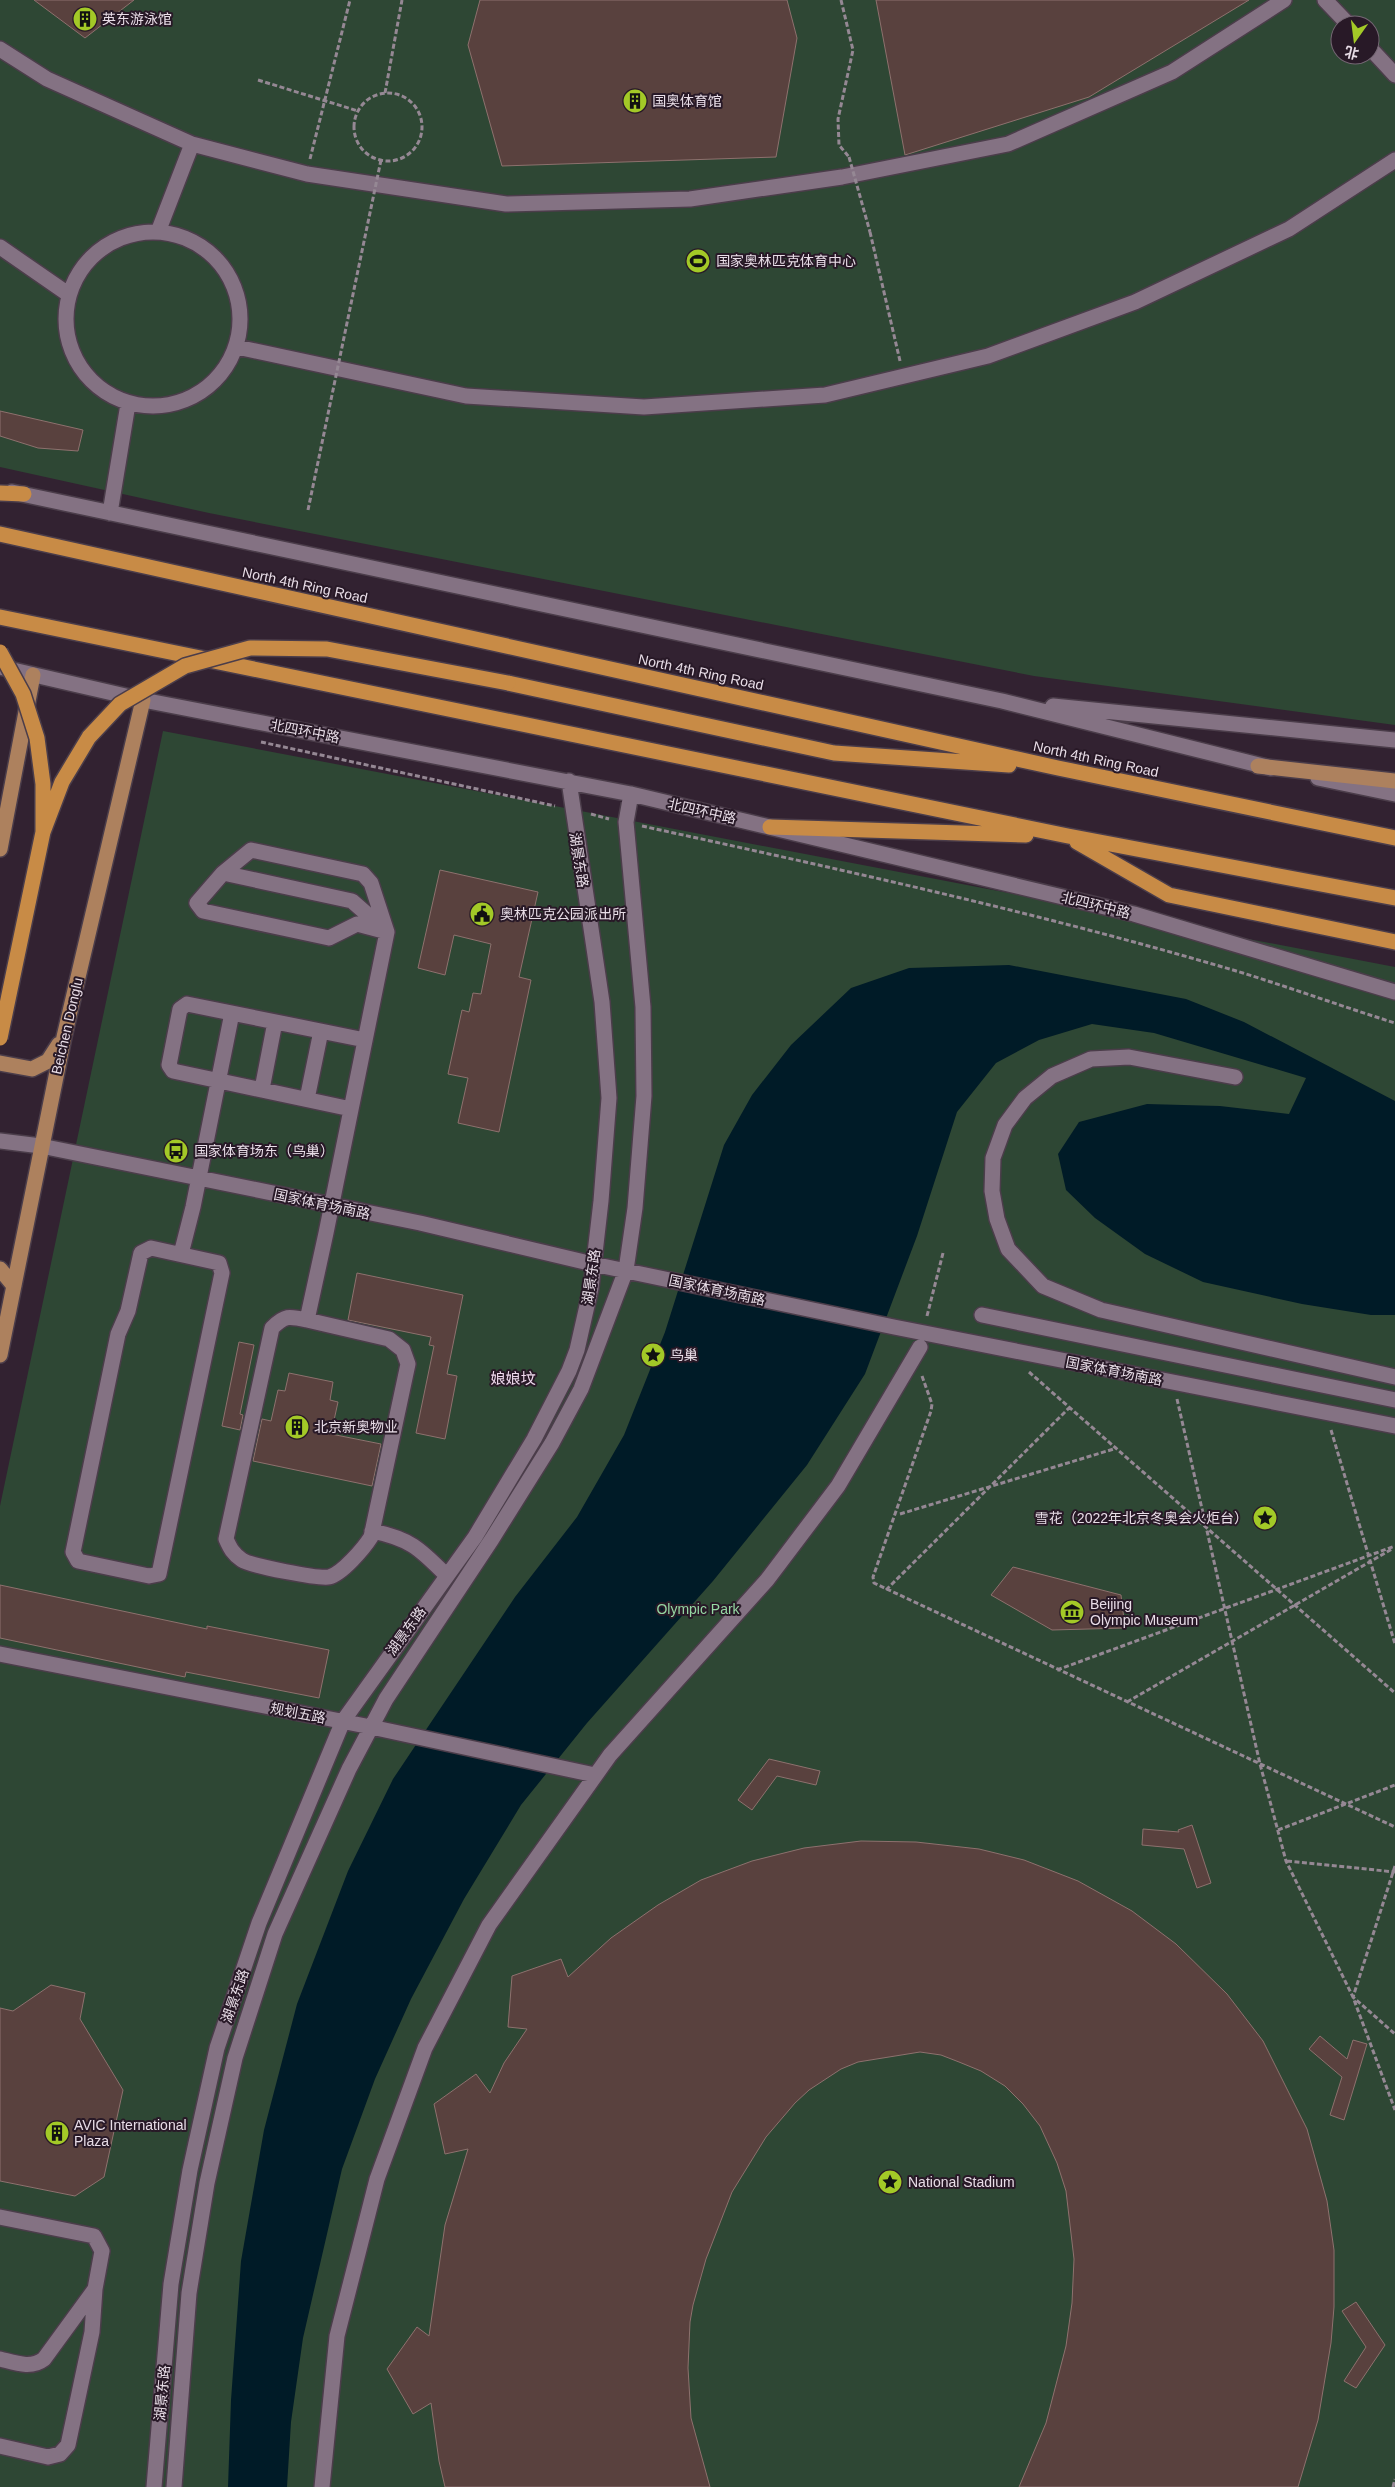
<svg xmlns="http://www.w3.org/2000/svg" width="1395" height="2487" viewBox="0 0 1395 2487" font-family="Helvetica,'Noto Sans SC',sans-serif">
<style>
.green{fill:#2e4734;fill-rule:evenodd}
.water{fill:#001b27}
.building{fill:#59413e;stroke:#8d716e}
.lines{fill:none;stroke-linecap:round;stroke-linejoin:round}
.minor-casing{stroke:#4b3d4a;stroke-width:18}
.major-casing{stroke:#4b3d4a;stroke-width:18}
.highway-casing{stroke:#4b3d4a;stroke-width:18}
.path{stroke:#958894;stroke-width:3;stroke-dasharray:5 2.5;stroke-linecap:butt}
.minor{stroke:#847283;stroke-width:15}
.major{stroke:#ad815e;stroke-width:15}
.highway{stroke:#c88b46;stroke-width:15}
.highway-bridge-casing{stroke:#4b3d4a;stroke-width:18;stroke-linecap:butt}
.path-bridge{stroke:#958894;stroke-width:3;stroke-dasharray:5 2.5;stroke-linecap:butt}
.highway-bridge{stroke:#c88b46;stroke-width:15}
.labels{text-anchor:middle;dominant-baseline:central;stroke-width:4;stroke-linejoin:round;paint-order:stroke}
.poi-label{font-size:14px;fill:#e8dde7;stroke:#281927;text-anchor:start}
.street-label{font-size:14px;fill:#e8dde7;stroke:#281927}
.park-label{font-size:14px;fill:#95d7a3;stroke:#281927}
.neighbourhood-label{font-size:15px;fill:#efdaee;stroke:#281927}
</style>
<rect width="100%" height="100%" fill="#322231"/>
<path class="green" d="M0,0H1395V725L1034,676L209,513L0,467ZM1340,25H1370V55H1340Z
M163,731L1395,967V2487H0V1506Z"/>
<path class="water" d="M1009,965L1186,999L1244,1022L1395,1101V1315H1371L1302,1304L1203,1282L1145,1254L1095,1218L1066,1190L1058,1154L1079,1122L1147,1104L1220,1106L1289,1114L1306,1078L1154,1033L1092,1024L1039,1040L996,1063L957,1112L917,1236L865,1374L807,1465L713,1581L587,1723L521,1805L464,1899L411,1999L375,2079L342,2169L303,2338L291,2422L287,2487H228L231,2400L241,2261L264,2130L297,2004L348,1871L393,1779L515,1597L577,1517L624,1435L665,1332L724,1145L752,1095L791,1045L851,988L909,968Z"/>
<path class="building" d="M34,0H134L85,38Z
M480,0H787L797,38L776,157L502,166L468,45Z
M876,0H1249L1089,97L905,155Z
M0,411L83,430L78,451L38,448L0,436Z
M440,870L538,892L519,977L531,980L499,1132L458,1123L468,1078L448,1074L462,1010L469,1012L473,993L481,994L491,944L454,935L445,975L418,968Z
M357,1273L463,1295L447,1374L457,1376L445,1439L416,1433L434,1346L429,1345L431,1337L348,1320Z
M239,1342L254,1345L240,1414L243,1415L240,1430L222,1426Z
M289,1373L333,1382L330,1400L338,1402L331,1434L381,1444L372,1486L253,1461L262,1419L271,1421L278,1390L285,1391Z
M1013,1567L1121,1595L1125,1628L1052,1630L991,1595Z
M0,1585L207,1629V1626L329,1650L319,1698L186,1672L185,1677L0,1638Z
M769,1759L820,1771L816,1785L777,1776L752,1810L738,1800Z
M1192,1825L1211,1883L1197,1888L1184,1849L1142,1845L1143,1829L1179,1832L1178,1830Z
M861,1841L916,1842L979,1849L1024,1860L1078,1881L1132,1911L1176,1944L1227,1994L1263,2041L1307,2129L1327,2201L1334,2250V2307L1331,2343L1318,2420L1298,2487H1019L1046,2423L1066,2346L1072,2303L1074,2259L1066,2191L1057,2163L1040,2126L1023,2104L1005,2086L981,2071L959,2062L941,2055L920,2052L858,2062L841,2069L809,2090L795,2103L766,2137L732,2192L706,2259L693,2305L690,2322L688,2368L691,2418L710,2487H445L439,2461L431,2403L413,2414L387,2369L417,2327L429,2336L445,2225L468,2149L445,2154L434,2104L476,2074L490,2093L504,2063L527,2029L508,2027L512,1976L561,1959L568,1977L611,1938L658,1905L701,1880L752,1861L804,1848Z
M51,1985L85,1993L80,2019L123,2090L104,2177L75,2196L0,2181V2008L13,2011Z
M1320,2036L1347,2059L1353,2040L1367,2044L1344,2120L1330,2115L1342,2077L1309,2049Z
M1356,2302L1385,2345L1356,2388L1344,2381L1366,2347L1342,2311Z"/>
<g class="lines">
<defs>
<path id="minor" d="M1325,0L1349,25
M1370,48L1395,75
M0,49L47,79L192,144L307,174L506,204L690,199L842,177L1008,144L1172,72L1284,0
M66 319a87 87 0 1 1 174 0a87 87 0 1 1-174 0Z
M158,232L192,144
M0,247L68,294
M237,347L466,396L644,407L825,395L988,356L1135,302L1289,229L1395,160
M12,492L1002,701L1271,768
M110,513L128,404
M0,667L143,700L631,794L1134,914L1395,992
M1053,706L1395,740
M1318,778L1395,794
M223,873L352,901L384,929
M1235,1077L1129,1057L1091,1059L1052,1076L1025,1098L1005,1125L993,1158L992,1191L997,1219L1008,1249L1043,1286L1101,1310L1395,1377
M262,1089L275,1022
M307,1099L321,1031
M351,1109L173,1071L169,1065L180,1009L187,1004L365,1040
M0,1141L41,1146L420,1223L593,1264L894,1327L1395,1426
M151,1248L219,1263L222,1273L159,1574L149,1576L78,1561L73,1552L118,1334L128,1311L141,1253Z
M181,1254L193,1207L232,1013
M982,1315L1395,1400
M307,1320L389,1339L403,1350L408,1364L371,1537C364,1548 342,1574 329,1577C319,1579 251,1566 242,1560C233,1554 230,1548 226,1539L272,1328C285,1315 289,1316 307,1320L326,1233L387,932L371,883L363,874L251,850L223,873L197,903L203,911L329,938L357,924L387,932
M372,1531C411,1539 420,1549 447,1576
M0,1654L371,1727L595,1775
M0,2217L94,2236L102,2251L95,2289L92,2332L68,2445L60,2454L48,2457L0,2446
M0,2359C16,2363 31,2369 44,2359L95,2289
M154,2487L171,2284L190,2170L217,2048L259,1923L343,1721L475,1537L534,1439L569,1371L577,1350L591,1288L601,1201L609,1098L602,1002L569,781
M174,2487L189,2293L207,2183L235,2058L275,1934L349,1769L386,1699L492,1539L552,1443L581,1389L626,1270L635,1208L644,1096L643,1007L626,822L631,794
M322,2487L337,2336L377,2179L425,2048L489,1925L610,1755L767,1580L838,1486L920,1347"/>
<path id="major" d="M1258,766L1395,781
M0,849L33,675
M0,1063L32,1069L48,1061L59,1044
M0,1269L14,1286
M0,1355L64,1037L143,700"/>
<path id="highway" d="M0,493L24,494
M0,534L1058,768L1395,838
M0,617L1068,836L1395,898
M508,683L834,753L1009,765
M770,827L1026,835
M1077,842L1169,895L1395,942"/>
</defs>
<use href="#minor" class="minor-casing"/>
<use href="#major" class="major-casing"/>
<use href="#highway" class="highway-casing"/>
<path class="path" d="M841,0L853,50L838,119L839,145L849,157
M385,93L402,0
M354 127a34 34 0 1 1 68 0a34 34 0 1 1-68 0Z
M310,159L350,0
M870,232L900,361
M261,742L555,806
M591,814L609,819
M642,826C843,870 1045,914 1243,973C1294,989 1344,1007 1395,1023
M927,1316L943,1253
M1029,1372L1395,1693
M922,1376L932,1404L931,1411L873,1577L874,1583L1395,1827
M1177,1399L1260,1764L1286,1861L1353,1997L1395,2110
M1331,1430L1395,1644
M900,1514L1117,1448
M886,1590L1070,1407
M1057,1670L1395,1546
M1127,1702L1392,1549
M1278,1830L1395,1785
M1287,1861L1395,1872
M1395,1866L1353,1997L1395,2034
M1393,2487L1395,2479"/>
<use href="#minor" class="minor"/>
<use href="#major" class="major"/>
<use href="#highway" class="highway"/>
<defs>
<path id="highway-bridge" d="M0,652L23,694L37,738L43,784V832L0,1038
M43,832L62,782L89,737L120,704L185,666L250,648L327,649L508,683"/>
</defs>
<use href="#highway-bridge" class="highway-bridge-casing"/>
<path class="path-bridge" d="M258,80L358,111
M849,157L870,232
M308,510L381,160"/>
<use href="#highway-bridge" class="highway-bridge"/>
</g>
<defs>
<symbol id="building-disc" viewBox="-11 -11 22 22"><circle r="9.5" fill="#a3c927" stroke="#281927"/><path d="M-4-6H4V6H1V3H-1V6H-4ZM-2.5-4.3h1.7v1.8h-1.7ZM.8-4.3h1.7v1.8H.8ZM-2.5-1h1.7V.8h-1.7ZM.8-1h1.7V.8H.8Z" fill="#111"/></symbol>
<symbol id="stadium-disc" viewBox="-11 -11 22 22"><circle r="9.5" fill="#a3c927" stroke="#281927"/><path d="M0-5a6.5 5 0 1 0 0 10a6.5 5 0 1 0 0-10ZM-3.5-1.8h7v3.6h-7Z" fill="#111"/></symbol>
<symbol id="civic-disc" viewBox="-11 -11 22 22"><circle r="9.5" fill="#a3c927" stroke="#281927"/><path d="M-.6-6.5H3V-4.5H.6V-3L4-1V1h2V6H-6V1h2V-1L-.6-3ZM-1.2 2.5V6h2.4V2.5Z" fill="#111"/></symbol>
<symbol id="bus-disc" viewBox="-11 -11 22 22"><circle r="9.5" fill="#a3c927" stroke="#281927"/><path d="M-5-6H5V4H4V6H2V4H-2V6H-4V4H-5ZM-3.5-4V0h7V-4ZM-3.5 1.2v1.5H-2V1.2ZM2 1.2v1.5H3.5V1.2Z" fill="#111"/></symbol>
<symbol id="sight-disc" viewBox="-11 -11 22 22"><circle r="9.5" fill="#a3c927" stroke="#281927"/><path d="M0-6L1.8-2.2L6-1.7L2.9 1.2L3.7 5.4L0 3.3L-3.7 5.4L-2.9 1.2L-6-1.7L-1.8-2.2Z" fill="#111"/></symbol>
<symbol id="museum-disc" viewBox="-11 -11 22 22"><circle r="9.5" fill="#a3c927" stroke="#281927"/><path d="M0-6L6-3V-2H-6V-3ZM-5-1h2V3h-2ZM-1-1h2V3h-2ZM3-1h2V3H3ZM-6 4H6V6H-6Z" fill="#111"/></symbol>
</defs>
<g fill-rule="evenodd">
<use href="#building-disc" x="71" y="5" width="28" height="28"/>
<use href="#building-disc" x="621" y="87" width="28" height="28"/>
<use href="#stadium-disc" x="684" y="247" width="28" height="28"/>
<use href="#civic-disc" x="468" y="900" width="28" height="28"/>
<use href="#bus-disc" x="162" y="1137" width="28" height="28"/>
<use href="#sight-disc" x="639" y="1341" width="28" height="28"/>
<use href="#building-disc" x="283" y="1413" width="28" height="28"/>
<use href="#sight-disc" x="1251" y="1504" width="28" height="28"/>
<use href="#museum-disc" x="1058" y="1598" width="28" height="28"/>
<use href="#building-disc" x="43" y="2119" width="28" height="28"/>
<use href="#sight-disc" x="876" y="2168" width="28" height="28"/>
</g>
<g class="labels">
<g class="poi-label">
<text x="102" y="19">英东游泳馆</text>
<text x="652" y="101">国奥体育馆</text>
<text x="716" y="261">国家奥林匹克体育中心</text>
<text x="500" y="914">奥林匹克公园派出所</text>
<text x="194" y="1151">国家体育场东（鸟巢）</text>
<text x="670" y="1355">鸟巢</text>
<text x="314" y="1427">北京新奥物业</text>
<text x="1248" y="1518" text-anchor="end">雪花（2022年北京冬奥会火炬台）</text>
<text x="1090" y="1604">Beijing<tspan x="1090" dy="16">Olympic Museum</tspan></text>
<text x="74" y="2125">AVIC International<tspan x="74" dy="16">Plaza</tspan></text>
<text x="908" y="2182">National Stadium</text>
</g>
<g class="street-label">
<text transform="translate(305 585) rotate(12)">North 4th Ring Road</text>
<text transform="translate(701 672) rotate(12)">North 4th Ring Road</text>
<text transform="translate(305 731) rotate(11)">北四环中路</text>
<text transform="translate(1096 759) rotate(12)">North 4th Ring Road</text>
<text transform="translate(702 811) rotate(13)">北四环中路</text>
<text transform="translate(579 860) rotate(81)">湖景东路</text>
<text transform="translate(1096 905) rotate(14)">北四环中路</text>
<text transform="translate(67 1026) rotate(-77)">Beichen Donglu</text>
<text transform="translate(322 1204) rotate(12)">国家体育场南路</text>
<text transform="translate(591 1277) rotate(-82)">湖景东路</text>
<text transform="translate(717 1290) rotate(12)">国家体育场南路</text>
<text transform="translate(1114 1371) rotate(11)">国家体育场南路</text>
<text transform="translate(406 1631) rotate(-54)">湖景东路</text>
<text transform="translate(298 1713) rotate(11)">规划五路</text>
<text transform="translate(235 1996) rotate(-71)">湖景东路</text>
<text transform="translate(162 2393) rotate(-85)">湖景东路</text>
</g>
<g class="park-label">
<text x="698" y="1609">Olympic Park</text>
</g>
<g class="neighbourhood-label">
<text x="513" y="1378">娘娘坟</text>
</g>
</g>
<g transform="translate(1355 40) rotate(194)"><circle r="24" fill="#281927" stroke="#756774"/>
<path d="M0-4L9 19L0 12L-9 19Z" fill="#a3c927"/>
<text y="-8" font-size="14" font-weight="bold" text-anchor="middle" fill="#e8dde7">北</text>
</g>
</svg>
